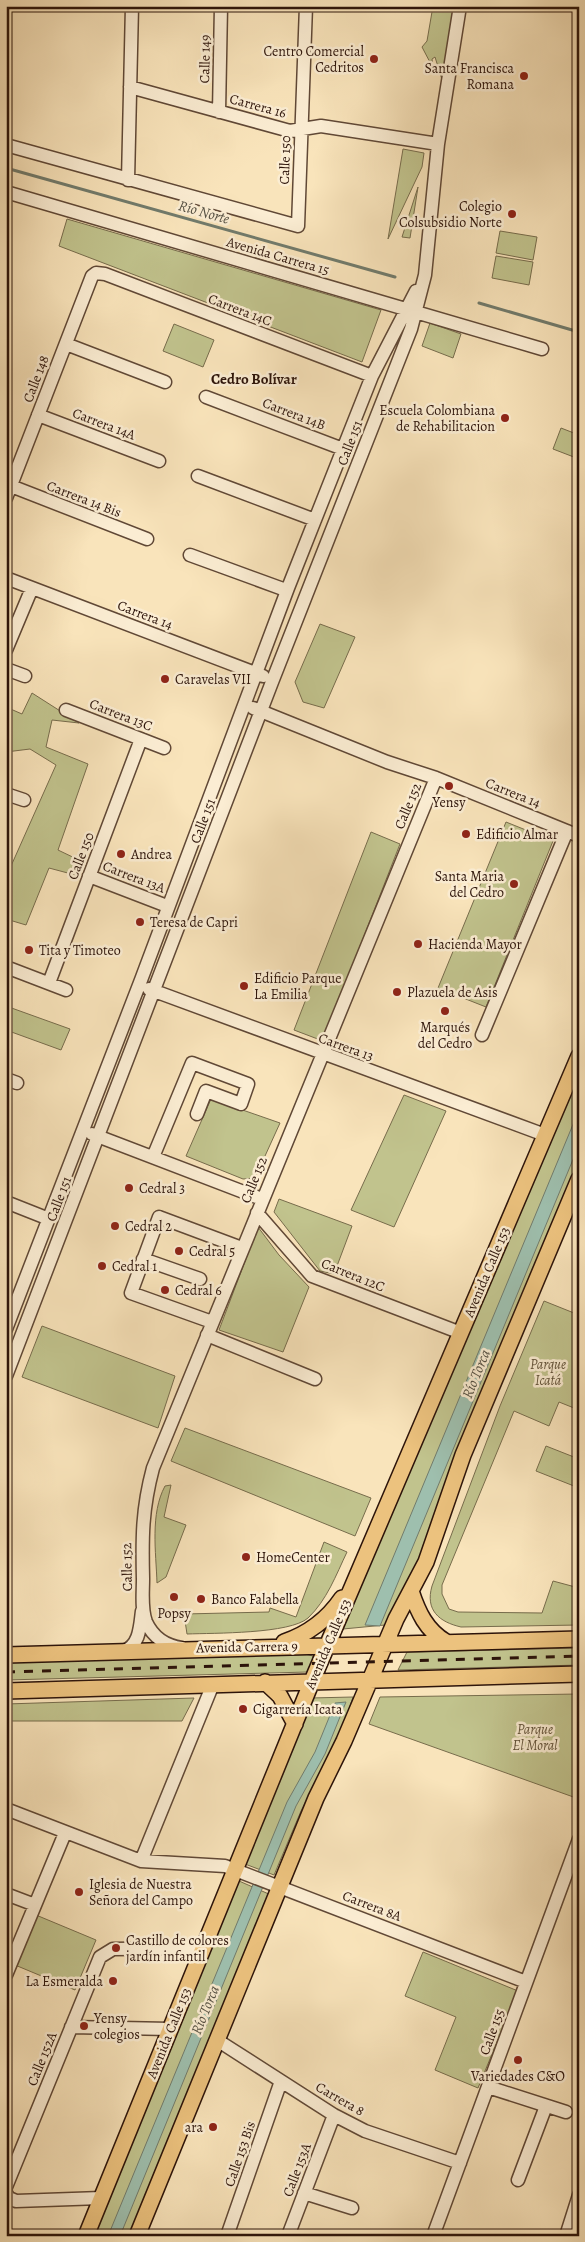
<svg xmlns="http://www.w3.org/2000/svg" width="585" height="2242" viewBox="0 0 585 2242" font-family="Alegreya,serif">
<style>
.green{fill:#c1c38d;stroke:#776c4c}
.water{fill:#9ebfae;stroke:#717b6c}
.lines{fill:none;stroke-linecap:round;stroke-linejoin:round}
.stream{stroke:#717b6c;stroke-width:3}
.minor-casing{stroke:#604836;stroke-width:15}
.major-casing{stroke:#2d140a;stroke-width:18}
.minor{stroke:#fbedd3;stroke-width:12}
.major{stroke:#ecc27e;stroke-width:15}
.rail{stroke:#2d140a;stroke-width:3;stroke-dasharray:9 9;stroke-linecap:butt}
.poi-dot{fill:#8f2418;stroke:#fbedd3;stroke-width:2}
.labels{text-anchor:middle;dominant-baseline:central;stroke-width:5;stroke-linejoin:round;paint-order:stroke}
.poi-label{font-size:14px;fill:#2d140a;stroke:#fbedd3;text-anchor:start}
.street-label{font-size:14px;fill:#2d140a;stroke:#fbedd3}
.park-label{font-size:14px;font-style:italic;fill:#615138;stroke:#fbedd3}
.water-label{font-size:15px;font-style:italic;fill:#555043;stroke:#fbedd3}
.neighbourhood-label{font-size:15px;font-weight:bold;fill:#2d140a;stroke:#fbedd3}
</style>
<rect width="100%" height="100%" fill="#f9e4bb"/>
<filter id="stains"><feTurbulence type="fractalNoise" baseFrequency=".004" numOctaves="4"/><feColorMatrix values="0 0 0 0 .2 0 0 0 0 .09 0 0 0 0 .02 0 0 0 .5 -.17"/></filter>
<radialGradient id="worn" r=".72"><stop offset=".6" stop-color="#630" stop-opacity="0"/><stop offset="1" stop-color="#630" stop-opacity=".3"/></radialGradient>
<path class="green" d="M433,6H455L443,83L435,57L432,59L433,68L422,47L427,41Z
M403,149L424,153L422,167L388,239Z
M418,187L410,238L402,237Z
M67,219L381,310L362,362L59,246Z
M500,231L537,237L533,260L496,253Z
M496,256L533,262L529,285L492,278Z
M430,323L461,334L453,358L422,346Z
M174,324L214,340L203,367L163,351Z
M561,428L579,435V459L553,449Z
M320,624L355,637L324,708L303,702L295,682Z
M32,693L79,723L52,720L46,747L88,764L58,850L83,862L79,876L49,868L26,925L6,919L7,875L56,765L30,749L6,752V707L22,714Z
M506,822L553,841L486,1007L438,988Z
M371,832L400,844L323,1041L294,1030Z
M6,1006L70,1029L61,1050L6,1030Z
M579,1069V1162L458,1451L420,1559L385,1625L343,1629Z
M404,1095L446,1111L394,1227L351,1210Z
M211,1099L280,1123L255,1178L243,1179L186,1156Z
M279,1199L352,1226L334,1274L320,1271L274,1212Z
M258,1227L279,1255L309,1287L283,1352L219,1330Z
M544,1301L579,1315V1410L559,1402L549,1426L514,1411L442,1585V1594L449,1609L458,1612L542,1613L553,1581L579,1588V1625L461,1627C439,1622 425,1610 432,1586L500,1406Z
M42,1326L175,1376L158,1428L22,1377Z
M185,1428L371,1498L355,1536L171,1461Z
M546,1446L579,1459V1488L536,1471Z
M171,1485L164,1517L186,1525L166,1577L157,1583C156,1552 150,1514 165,1486Z
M324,1542L347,1552C336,1575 327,1600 308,1618C290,1634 214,1633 187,1634L184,1614L269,1612L270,1608L296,1617Z
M579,1648V1665L398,1670L407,1652Z
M301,1653L313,1656V1664L308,1672L6,1680V1661Z
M579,1694V1799L369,1724L380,1697Z
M353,1697L341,1733L301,1811L274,1875L245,1864L310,1698Z
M194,1698L182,1721H6V1704Z
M239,1881L271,1895L132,2236H91Z
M36,1915L96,1940L75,1990L15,1965Z
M423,1952L518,1991L478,2088L435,2070L456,2017L405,1996Z"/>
<path class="water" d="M579,1110V1145L380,1626L365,1625Z
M346,1702L325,1754L296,1806L120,2236H108L287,1802L315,1752L335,1703Z"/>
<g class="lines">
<path class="stream" d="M6,168L395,277
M479,303L579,332"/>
<defs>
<path id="minor" d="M130,87L290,131L321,126L438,144
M219,112L221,6
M6,145L298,226L306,6
M128,180L132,6
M6,192L542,349
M66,344L165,382
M206,397L343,449
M38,415L159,461
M198,476L315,520
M11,486L147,539
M6,498L92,276L96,273L105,274L372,376
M190,555L283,589L288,588
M6,578L263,676
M6,650L32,588
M6,669L25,676
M253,708L387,762L436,778L579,836
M66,710L164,748
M6,794L24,800
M89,876L167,906
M6,967L66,990
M49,983L141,739
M149,989L545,1135
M482,1035L567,831
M6,1079L17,1083
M92,1134L262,1199
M153,1157L192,1063L248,1084L241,1104L206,1091L197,1114
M6,1202L49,1219
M257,1213L312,1276L461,1333
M143,1259L200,1279
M212,1322L131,1293L159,1217L242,1248
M6,1329L141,980L288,588L372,376L416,291
M207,1335L315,1379
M6,1376L272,682L411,329L425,275L438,144L460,6
M182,1648C166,1646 153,1637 146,1622C141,1609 143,1593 143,1579C142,1538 142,1509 153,1468L436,778
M124,1651C140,1645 140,1626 142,1611
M6,1809L141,1861L225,1866L526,1982
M141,1861L213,1684
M6,1894L35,1905
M6,1975L65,1833
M71,2027L170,2029
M217,2040L334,2115L365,2131L460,2163
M488,2087L566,2112
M518,2180L546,2106
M6,2187L100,1957L113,1949L203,1948
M6,2193L9,2198L16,2201L101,2198
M304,2193L352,2208
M227,2236L281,2081
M288,2236L334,2115
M433,2236L579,1839
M566,2236L579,2195"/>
<path id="major" d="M411,1591C418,1612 426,1630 446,1642
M284,1642C308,1634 327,1620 342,1598
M6,1655L579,1639
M265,1682L280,1696L295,1724
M6,1691L579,1674
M86,2236L312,1681L579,1056
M137,2236L316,1798L344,1741L396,1619L426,1562L463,1455L579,1179"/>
</defs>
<use href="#minor" class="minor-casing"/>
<use href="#major" class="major-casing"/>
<use href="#minor" class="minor"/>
<use href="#major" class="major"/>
<path class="rail" d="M6,1672L579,1656"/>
</g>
<g class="poi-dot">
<circle cx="374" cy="59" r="5"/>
<circle cx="524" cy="76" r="5"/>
<circle cx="512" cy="214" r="5"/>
<circle cx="505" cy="418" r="5"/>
<circle cx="165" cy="679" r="5"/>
<circle cx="449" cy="786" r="5"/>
<circle cx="466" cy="834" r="5"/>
<circle cx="121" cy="854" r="5"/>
<circle cx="514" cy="884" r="5"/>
<circle cx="140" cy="922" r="5"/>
<circle cx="418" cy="944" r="5"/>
<circle cx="29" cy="950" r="5"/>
<circle cx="244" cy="986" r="5"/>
<circle cx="397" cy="992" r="5"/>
<circle cx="445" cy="1011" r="5"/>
<circle cx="129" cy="1188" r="5"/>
<circle cx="115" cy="1226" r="5"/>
<circle cx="179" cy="1251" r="5"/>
<circle cx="102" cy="1266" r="5"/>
<circle cx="165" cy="1290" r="5"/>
<circle cx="246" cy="1557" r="5"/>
<circle cx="174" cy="1597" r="5"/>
<circle cx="201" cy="1599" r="5"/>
<circle cx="243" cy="1709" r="5"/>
<circle cx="79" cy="1892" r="5"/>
<circle cx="116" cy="1948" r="5"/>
<circle cx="113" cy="1981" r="5"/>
<circle cx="84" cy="2026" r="5"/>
<circle cx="518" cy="2060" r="5"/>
<circle cx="213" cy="2127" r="5"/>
</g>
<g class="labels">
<g class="poi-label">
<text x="364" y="51" text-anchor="end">Centro Comercial<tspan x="364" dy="16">Cedritos</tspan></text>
<text x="514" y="68" text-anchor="end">Santa Francisca<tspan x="514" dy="16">Romana</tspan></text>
<text x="502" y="206" text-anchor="end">Colegio<tspan x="502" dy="16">Colsubsidio Norte</tspan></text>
<text x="495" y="410" text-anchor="end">Escuela Colombiana<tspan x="495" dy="16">de Rehabilitacion</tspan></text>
<text x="175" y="679">Caravelas VII</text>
<text x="449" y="802" text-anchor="middle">Yensy</text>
<text x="476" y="834">Edificio Almar</text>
<text x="131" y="854">Andrea</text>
<text x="504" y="876" text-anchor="end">Santa Maria<tspan x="504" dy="16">del Cedro</tspan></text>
<text x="150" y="922">Teresa de Capri</text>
<text x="428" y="944">Hacienda Mayor</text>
<text x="39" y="950">Tita y Timoteo</text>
<text x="254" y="978">Edificio Parque<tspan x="254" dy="16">La Emilia</tspan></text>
<text x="407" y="992">Plazuela de Asis</text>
<text x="445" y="1027" text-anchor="middle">Marqués<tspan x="445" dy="16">del Cedro</tspan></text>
<text x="139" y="1188">Cedral 3</text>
<text x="125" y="1226">Cedral 2</text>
<text x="189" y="1251">Cedral 5</text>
<text x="112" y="1266">Cedral 1</text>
<text x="175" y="1290">Cedral 6</text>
<text x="256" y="1557">HomeCenter</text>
<text x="211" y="1599">Banco Falabella</text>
<text x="174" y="1613" text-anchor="middle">Popsy</text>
<text x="253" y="1709">Cigarrería Icata</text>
<text x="89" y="1884">Iglesia de Nuestra<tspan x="89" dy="16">Señora del Campo</tspan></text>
<text x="126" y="1940">Castillo de colores<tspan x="126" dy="16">jardín infantil</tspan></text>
<text x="103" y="1981" text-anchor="end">La Esmeralda</text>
<text x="94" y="2018">Yensy<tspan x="94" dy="16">colegios</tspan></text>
<text x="518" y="2076" text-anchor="middle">Variedades C&amp;O</text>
<text x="203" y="2127" text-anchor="end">ara</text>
</g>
<g class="street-label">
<text transform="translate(205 59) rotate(-89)">Calle 149</text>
<text transform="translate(258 106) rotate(15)">Carrera 16</text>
<text transform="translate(285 160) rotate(-88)">Calle 150</text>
<text transform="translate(278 256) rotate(16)">Avenida Carrera 15</text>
<text transform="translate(240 310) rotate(21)">Carrera 14C</text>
<text transform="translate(36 379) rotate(-69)">Calle 148</text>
<text transform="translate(294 414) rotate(21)">Carrera 14B</text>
<text transform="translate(104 424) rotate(21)">Carrera 14A</text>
<text transform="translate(350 443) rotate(-69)">Calle 151</text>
<text transform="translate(84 499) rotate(21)">Carrera 14 Bis</text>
<text transform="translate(145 615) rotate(21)">Carrera 14</text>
<text transform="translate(121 715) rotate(21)">Carrera 13C</text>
<text transform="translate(513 793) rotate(22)">Carrera 14</text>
<text transform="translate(408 806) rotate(-67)">Calle 152</text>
<text transform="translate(203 821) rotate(-69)">Calle 151</text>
<text transform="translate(81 856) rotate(-69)">Calle 150</text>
<text transform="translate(134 877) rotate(21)">Carrera 13A</text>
<text transform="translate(346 1047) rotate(20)">Carrera 13</text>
<text transform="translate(254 1180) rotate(-68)">Calle 152</text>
<text transform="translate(59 1199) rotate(-69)">Calle 151</text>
<text transform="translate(487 1272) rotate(-67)">Avenida Calle 153</text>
<text transform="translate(353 1275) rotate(22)">Carrera 12C</text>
<text transform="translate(127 1567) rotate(-91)">Calle 152</text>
<text transform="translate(328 1644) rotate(-67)">Avenida Calle 153</text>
<text transform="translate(247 1647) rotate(-1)">Avenida Carrera 9</text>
<text transform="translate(372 1906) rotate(21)">Carrera 8A</text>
<text transform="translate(492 2032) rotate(-70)">Calle 155</text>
<text transform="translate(169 2033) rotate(-68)">Avenida Calle 153</text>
<text transform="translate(42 2059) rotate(-68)">Calle 152A</text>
<text transform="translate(340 2099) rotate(30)">Carrera 8</text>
<text transform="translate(240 2154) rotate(-71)">Calle 153 Bis</text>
<text transform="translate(297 2170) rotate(-69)">Calle 153A</text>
</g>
<g class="park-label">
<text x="548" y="1364">Parque<tspan x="548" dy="16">Icatá</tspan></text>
<text x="535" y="1729">Parque<tspan x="535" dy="16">El Moral</tspan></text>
</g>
<g class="water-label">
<text transform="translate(204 212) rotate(16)">Río Norte</text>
<text transform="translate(476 1374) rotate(-68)">Río Torca</text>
<text transform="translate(205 2010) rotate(-68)">Río Torca</text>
</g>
<g class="neighbourhood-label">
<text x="254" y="379">Cedro Bolívar</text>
</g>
</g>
<rect width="585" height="2242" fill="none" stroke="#f9e4bb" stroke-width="25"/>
<rect x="8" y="8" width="570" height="2227" fill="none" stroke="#2d140a" stroke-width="2.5"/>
<rect x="12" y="12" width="560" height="2217" fill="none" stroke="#2d140a"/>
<rect width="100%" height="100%" filter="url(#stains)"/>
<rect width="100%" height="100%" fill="url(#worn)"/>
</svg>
